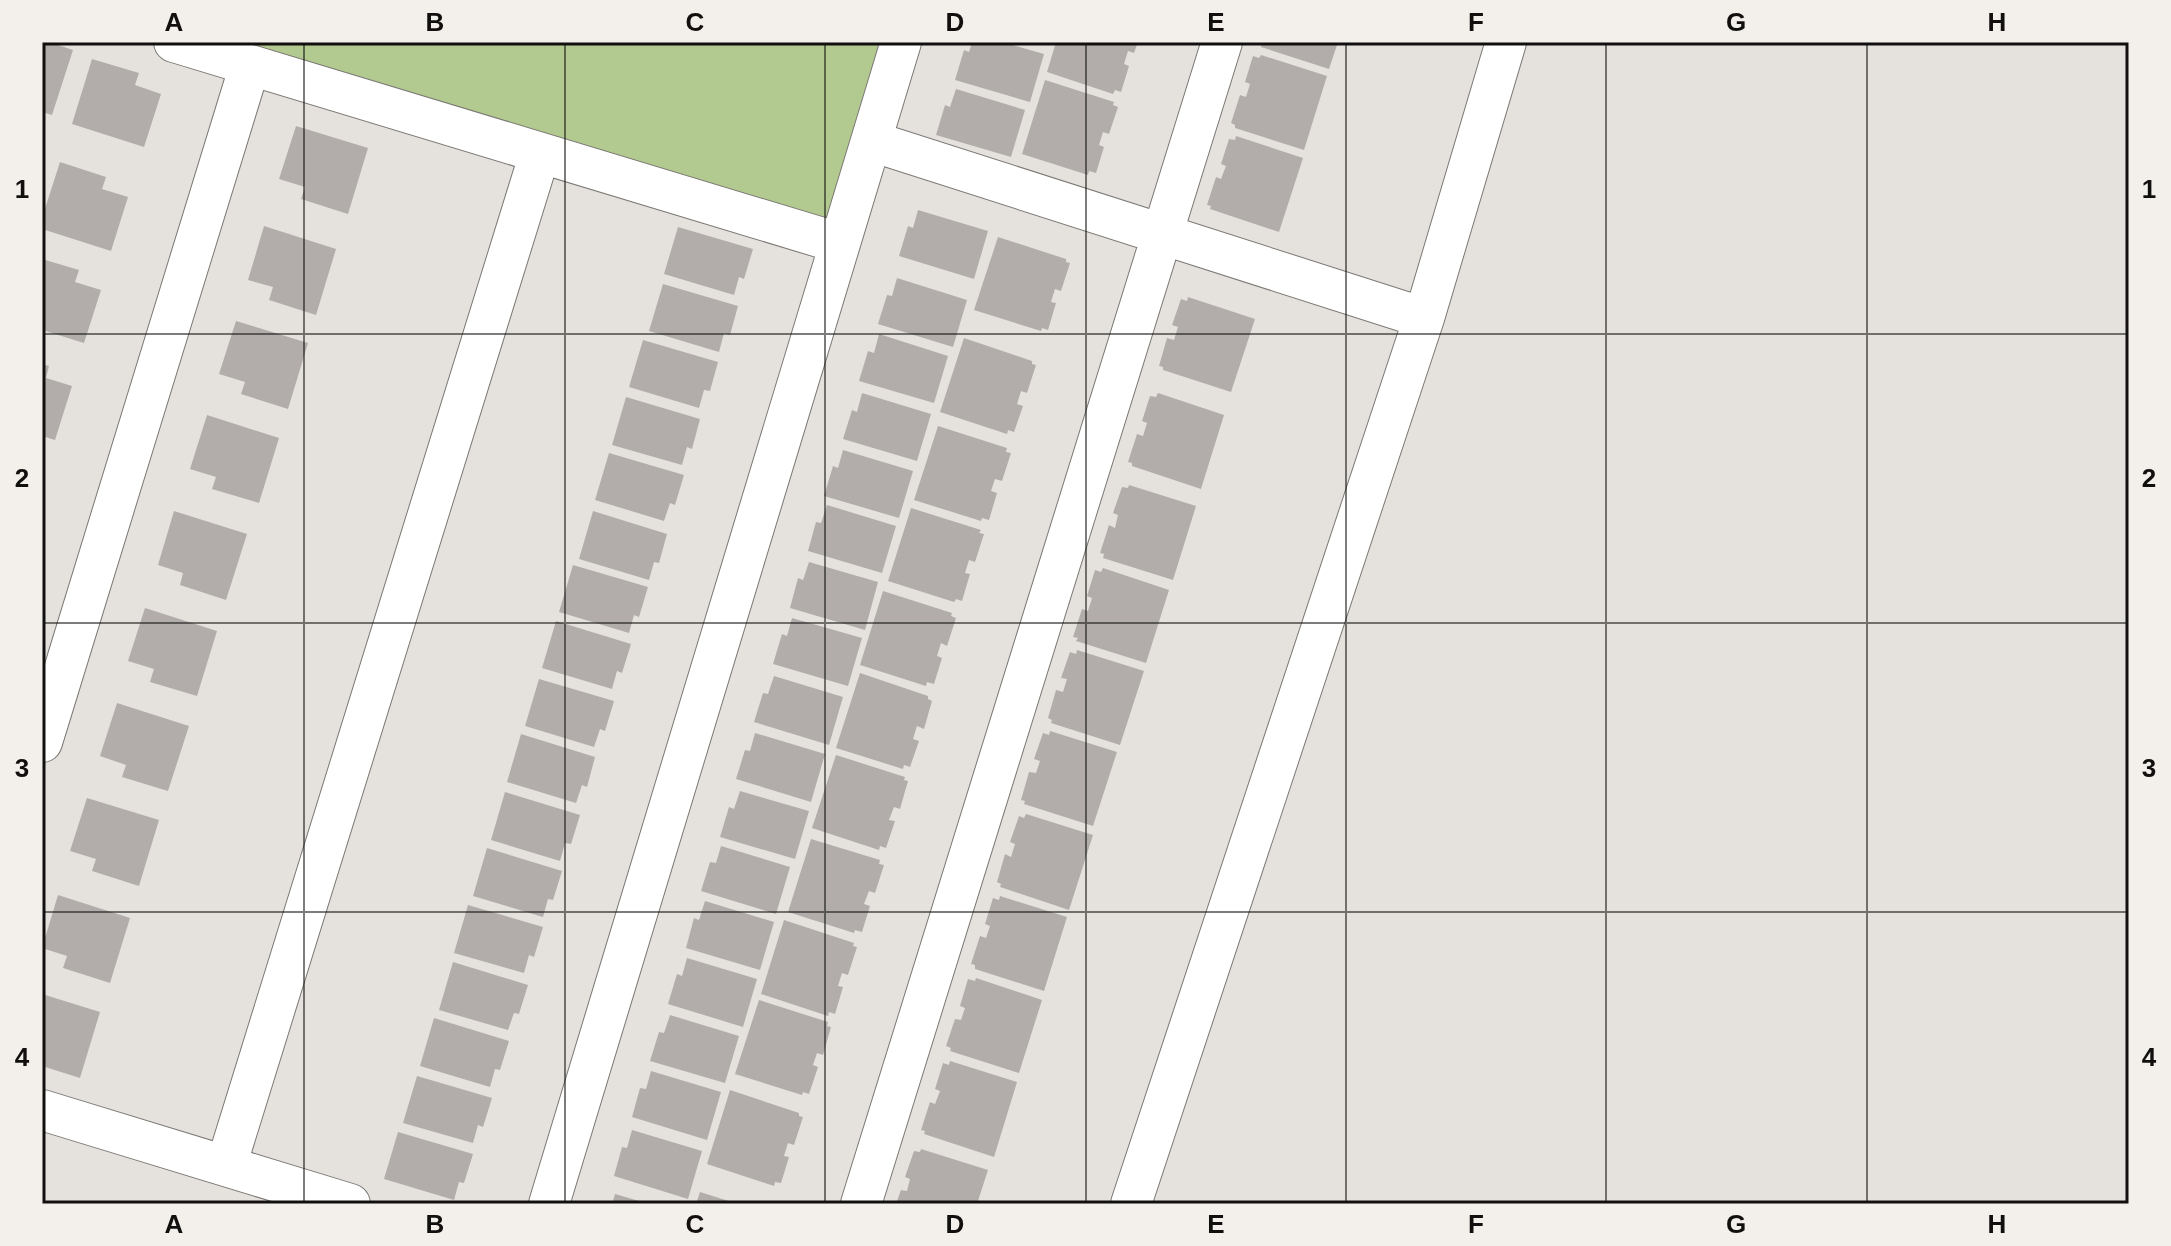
<svg xmlns="http://www.w3.org/2000/svg" width="2171" height="1246" viewBox="0 0 2171 1246" font-family="Helvetica,sans-serif">
<style>
.green{fill:#b2c990}
.building{fill:#b2adaa}
.lines{fill:none;stroke-linecap:round;stroke-linejoin:round}
.street-casing{stroke:#7b7874;stroke-width:42}
.street{stroke:#fff;stroke-width:40}
.grid{fill:none;stroke:#11100e;stroke-width:2;stroke-opacity:0.55}
.neatline{fill:none;stroke:#11100e;stroke-width:3}
.grid-label{font-size:26px;text-anchor:middle;font-weight:bold;fill:#11100e}
</style>
<rect width="100%" height="100%" fill="#e5e2dd"/>
<path class="green" d="M174,42H901L839,243Z"/>
<path class="building" d="M42,42H49L73,50L52,115L42,112Z
M972,42H1002L1044,54L1030,102L955,80L964,50L969,52Z
M1056,42H1138L1134,53L1128,51L1124,64L1129,66L1121,92L1115,90L1113,94L1047,72Z
M1262,42H1338L1329,69L1261,47Z
M1261,55L1327,76L1304,150L1235,128V125L1231,123L1240,95L1246,97L1250,84L1245,82L1253,56L1259,58Z
M92,59L139,73L135,85L161,94L144,147L72,124Z
M1045,80L1114,102L1113,105L1118,107L1109,134L1103,132L1099,145L1104,147L1096,173L1089,171L1088,175L1022,154Z
M956,89L1025,110L1011,157L936,135L945,105L950,107Z
M296,126L368,148L348,214L301,199L305,187L279,179Z
M1236,136L1303,158L1279,232L1210,209L1211,206L1207,205L1216,177L1221,179L1226,166L1221,164L1229,139L1235,140Z
M60,162L106,177L102,189L128,197L111,251L42,229V218Z
M918,210L988,231L974,279L899,256L908,226L913,228Z
M264,226L336,249L316,315L269,300L273,287L248,280Z
M678,227L753,249L744,279L739,277L734,295L664,274Z
M998,237L1066,259V262L1070,263L1061,291L1055,289L1051,302L1056,303L1048,330L1042,328L1041,331L974,310Z
M42,259L79,270L75,282L101,290L84,343L42,330Z
M897,278L967,300L953,347L878,324L887,295L892,296Z
M663,284L738,306L730,335L724,333L719,352L649,331Z
M1188,297L1255,319L1231,392L1163,370V367L1159,366L1167,338L1174,340L1178,327L1172,325L1181,299L1187,301Z
M236,321L308,343L288,409L241,394L245,382L219,374Z
M879,334L948,356L934,403L859,381L868,351L874,353Z
M964,338L1032,361V364L1036,365L1027,393L1021,391L1017,404L1023,406L1014,432L1008,430L1007,434L940,412Z
M643,340L718,362L710,391L704,390L699,408L629,387Z
M42,364L49,366L46,378L72,386L55,440L42,436Z
M862,393L931,414L917,461L843,439L852,410L857,412Z
M1158,393L1224,415L1201,489L1132,466V463L1128,462L1137,434L1143,436L1147,423L1142,421L1150,396L1156,397Z
M626,397L700,419L692,449L687,447L682,465L612,445Z
M207,415L279,438L259,503L212,489L216,477L190,469Z
M938,426L1007,448L1006,452L1011,453L1002,481L995,479L991,491L997,493L989,520L982,518L981,521L914,500Z
M843,450L913,471L899,518L824,496L833,466L838,468Z
M609,453L684,475L675,505L670,503L664,521L595,500Z
M1129,485L1196,506L1173,580L1103,558L1104,554L1100,553L1109,525L1115,528L1118,515L1113,513L1122,487L1128,488Z
M827,505L896,526L882,573L808,551L816,522L821,523Z
M911,508L981,530L979,533L984,534L975,562L969,560L965,573L970,574L962,601L956,599L954,602L888,581Z
M174,511L247,534L226,600L180,585L183,573L158,565Z
M593,511L667,534L659,563L654,562L649,580L579,559Z
M809,562L878,582L865,630L790,608L798,578L803,580Z
M573,565L648,587L639,617L634,615L629,633L559,612Z
M1103,568L1169,590L1146,663L1076,641L1078,638L1073,637L1082,609L1088,611L1092,598L1087,596L1095,570L1101,572Z
M883,591L952,613L951,616L956,618L947,646L941,643L937,656L942,658L934,684L927,682L926,686L860,665Z
M145,608L217,631L197,696L150,682L154,669L128,661Z
M792,618L862,638L848,686L773,664L782,634L787,636Z
M556,621L631,644L622,673L617,671L612,689L542,668Z
M1077,650L1144,671L1120,745L1051,723L1052,720L1048,718L1056,690L1063,692L1067,679L1061,678L1070,652L1076,654Z
M860,673L928,696V699L932,701L924,729L917,726L913,739L919,741L910,767L904,765L903,769L836,748Z
M774,676L843,697L829,745L754,722L763,693L768,694Z
M539,679L614,701L605,731L600,729L594,747L525,726Z
M117,703L189,726L168,791L122,777L126,765L100,756Z
M1050,731L1117,752L1093,826L1024,804L1025,801L1021,800L1029,772L1036,773L1040,761L1034,759L1043,733L1049,735Z
M755,733L825,754L811,802L736,779L745,750L750,751Z
M521,734L595,757L587,787L582,785L576,803L507,782Z
M836,755L905,777L904,780L908,781L900,809L894,807L889,820L895,821L886,848L880,846L879,850L812,828Z
M740,791L809,811L795,859L720,837L729,807L734,809Z
M505,792L580,815L571,844L565,843L560,861L491,840Z
M87,798L159,820L139,886L92,871L96,859L70,851Z
M1026,814L1093,835L1069,910L1000,887L1001,884L997,882L1005,854L1011,857L1015,844L1010,842L1019,816L1024,818Z
M811,839L880,860L879,864L884,865L875,893L869,891L864,904L870,906L862,932L855,930L854,933L788,912Z
M721,846L790,867L776,914L701,891L710,862L716,863Z
M487,848L562,871L553,900L548,899L543,917L473,896Z
M58,895L130,918L110,983L63,968L67,956L42,948Z
M1000,896L1067,917L1044,991L975,969V965L971,964L980,936L986,938L990,926L985,924L993,898L999,900Z
M705,901L774,922L760,970L686,948L694,918L699,920Z
M468,905L543,927L534,957L529,955L524,973L454,953Z
M784,920L854,943L853,946L857,947L848,975L842,973L838,986L843,987L835,1014L829,1012L828,1016L761,994Z
M687,958L757,979L743,1027L668,1004L677,974L682,976Z
M453,962L528,985L519,1014L514,1013L508,1030L439,1010Z
M976,978L1042,1000L1019,1073L950,1051L951,1048L946,1046L955,1019L961,1020L965,1008L960,1006L968,979L975,981Z
M42,994L100,1012L80,1078L42,1066Z
M759,1000L828,1022L827,1026L831,1027L823,1055L817,1053L813,1065L818,1067L809,1094L803,1092L802,1095L735,1074Z
M670,1015L739,1036L725,1083L650,1061L659,1032L664,1033Z
M434,1018L509,1041L500,1070L495,1069L490,1087L420,1066Z
M950,1061L1017,1082L994,1157L924,1134L925,1131L921,1130L930,1102L935,1104L940,1091L935,1089L943,1063L949,1065Z
M651,1071L721,1092L707,1140L632,1117L640,1088L646,1089Z
M417,1076L492,1098L483,1127L478,1125L473,1143L403,1123Z
M730,1090L799,1113V1116L803,1117L794,1145L788,1143L784,1156L789,1157L781,1183L775,1182L774,1186L707,1164Z
M632,1130L702,1151L688,1199L614,1176L622,1147L627,1148Z
M398,1132L473,1154L464,1183L459,1182L454,1200L384,1179Z
M921,1149L988,1170L977,1204H896L901,1190L907,1191L910,1179L905,1177L914,1151L920,1152Z
M700,1192L735,1203V1204H696Z
M615,1194L646,1203V1204H612Z"/>
<g class="lines">
<defs>
<path id="street" d="M174,42L839,243
M871,141L1424,318
M42,742L250,65
M42,1110L350,1204
M226,1166L540,153
M549,1204L901,42
M861,1204L1222,42
M1131,1204L1424,318L1506,42"/>
</defs>
<use href="#street" class="street-casing"/>
<use href="#street" class="street"/>
</g>
<path class="grid" d="M304,42V1204M565,42V1204M825,42V1204M1086,42V1204M1346,42V1204M1606,42V1204M1867,42V1204M42,334H2129M42,623H2129M42,912H2129"/>
<rect width="2171" height="1246" fill="none" stroke="#f3efea" stroke-width="88"/>
<rect x="44" y="44" width="2083" height="1158" class="neatline"/>
<g class="grid-label">
<text x="174" y="31">A</text>
<text x="435" y="31">B</text>
<text x="695" y="31">C</text>
<text x="955" y="31">D</text>
<text x="1216" y="31">E</text>
<text x="1476" y="31">F</text>
<text x="1736" y="31">G</text>
<text x="1997" y="31">H</text>
<text x="22" y="198">1</text>
<text x="2149" y="198">1</text>
<text x="22" y="487">2</text>
<text x="2149" y="487">2</text>
<text x="22" y="777">3</text>
<text x="2149" y="777">3</text>
<text x="22" y="1066">4</text>
<text x="2149" y="1066">4</text>
<text x="174" y="1233">A</text>
<text x="435" y="1233">B</text>
<text x="695" y="1233">C</text>
<text x="955" y="1233">D</text>
<text x="1216" y="1233">E</text>
<text x="1476" y="1233">F</text>
<text x="1736" y="1233">G</text>
<text x="1997" y="1233">H</text>
</g>
</svg>
